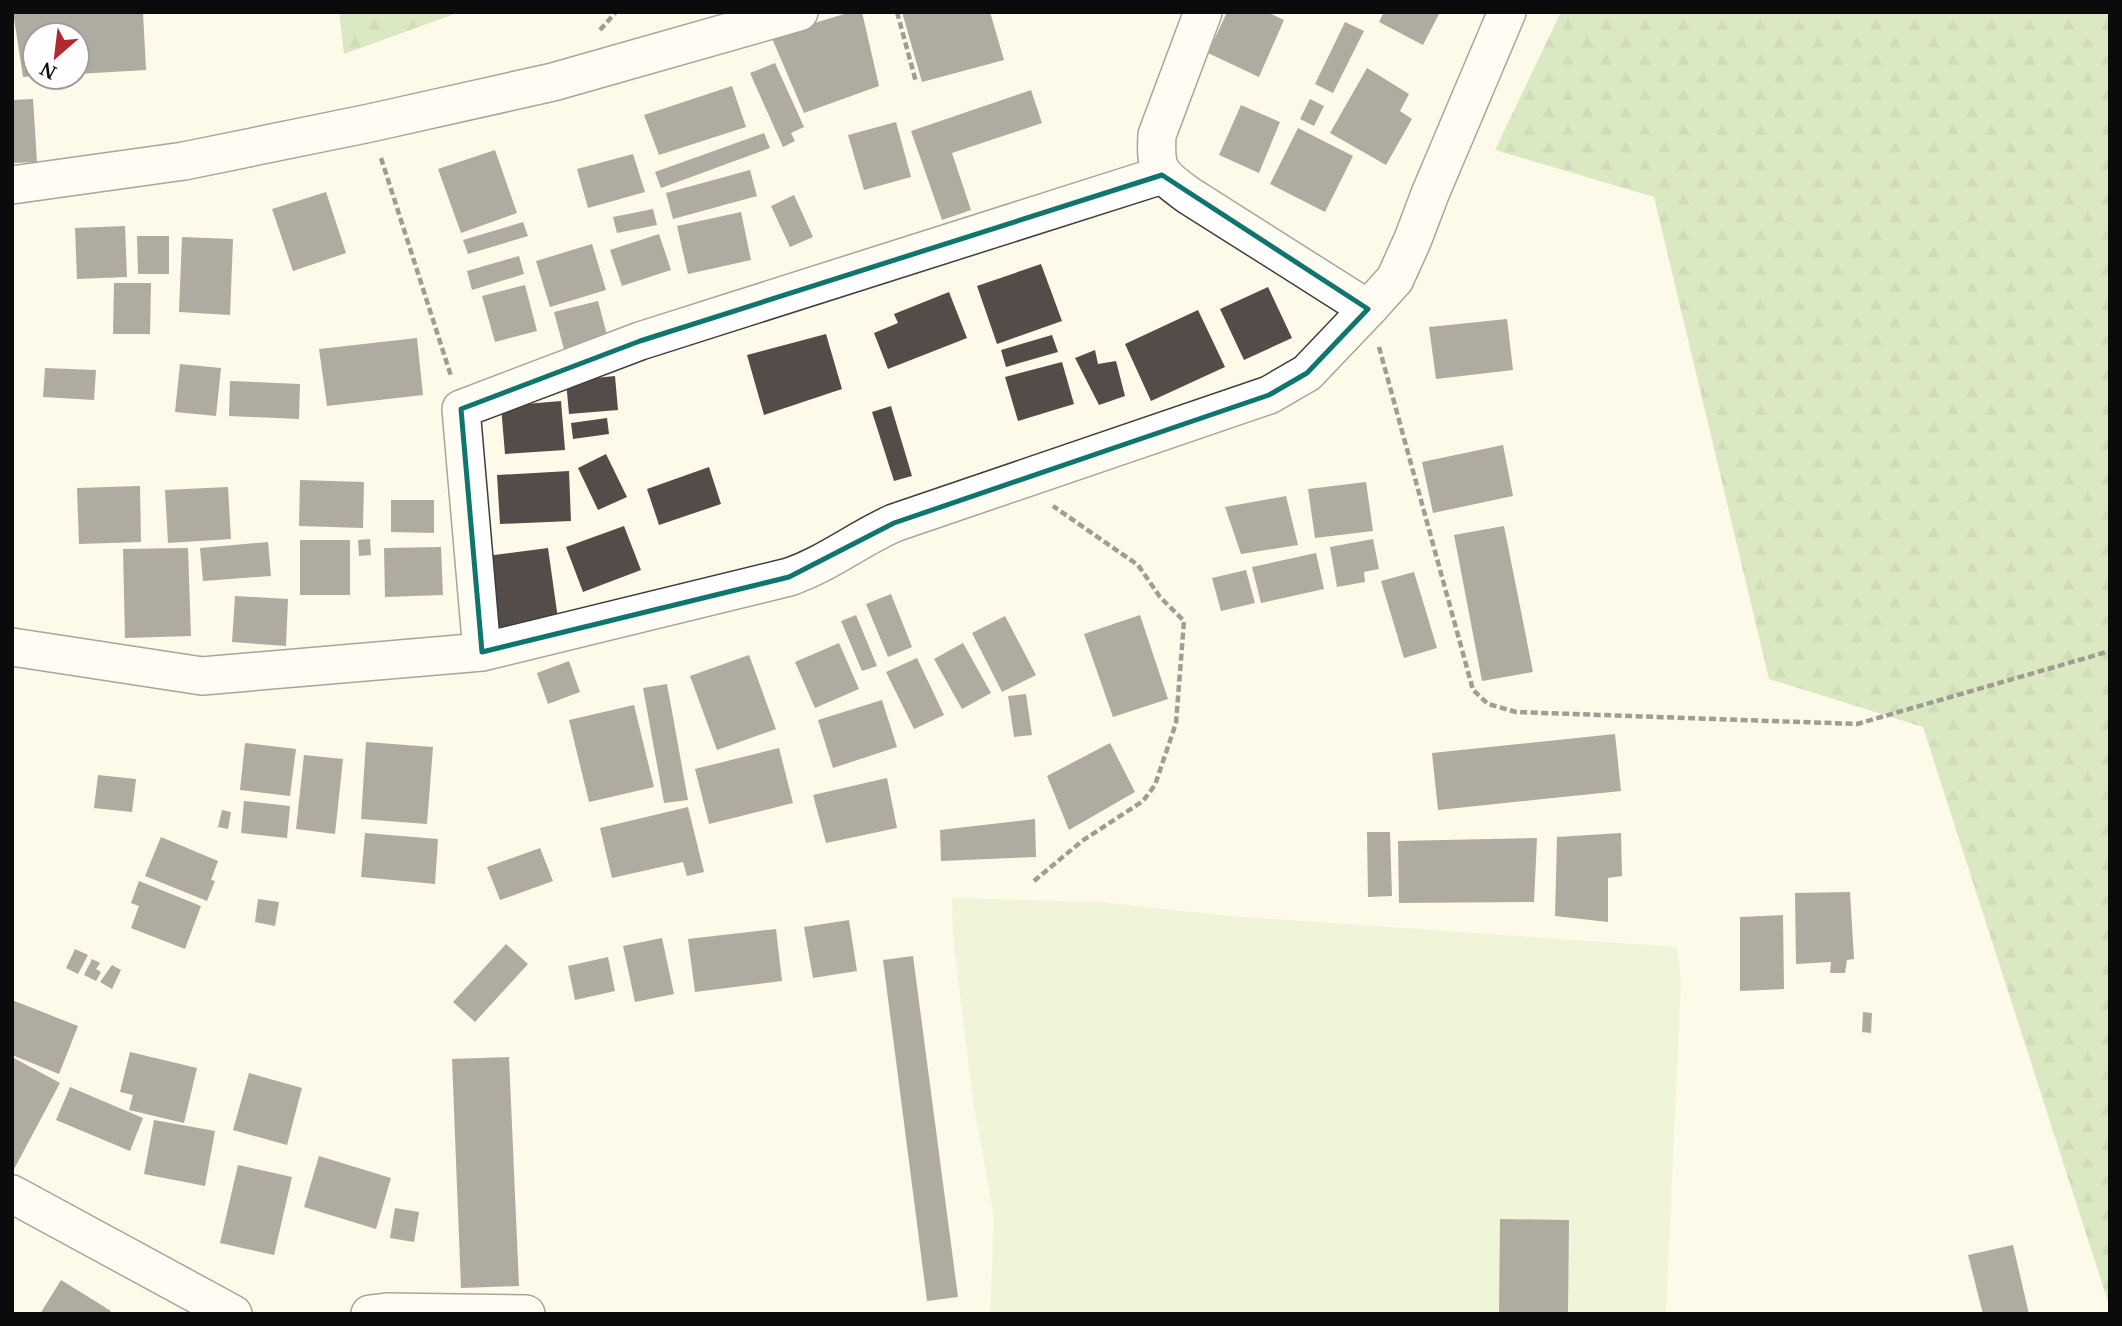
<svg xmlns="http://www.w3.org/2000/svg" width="2122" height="1326" viewBox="0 0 2122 1326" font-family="'Noto Serif',serif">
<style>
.forest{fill:url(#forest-firs)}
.pitch{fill:#e0eec6}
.building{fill:#534c48}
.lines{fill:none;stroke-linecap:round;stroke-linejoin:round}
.street-casing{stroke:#3e3e3e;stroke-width:40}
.path{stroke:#2d2d2d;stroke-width:4.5;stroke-dasharray:7 3.5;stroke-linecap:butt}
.street{stroke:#fff;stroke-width:37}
.marked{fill:none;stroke:#0f766e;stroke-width:5;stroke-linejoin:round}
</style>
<defs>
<pattern id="forest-firs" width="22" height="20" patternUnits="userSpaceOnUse" patternTransform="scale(1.75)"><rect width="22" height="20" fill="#b2d695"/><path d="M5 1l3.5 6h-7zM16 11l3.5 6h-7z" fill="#98b67f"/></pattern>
</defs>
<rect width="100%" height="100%" fill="#fefae9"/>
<path class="forest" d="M339,12H460L344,54Z
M1561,12H2110V1308L1923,727L1769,679L1654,197L1495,150Z"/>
<path class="pitch" d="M952,898L1099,902L1230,916L1677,947L1681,981L1666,1314H990L994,1216L973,1100L953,936Z"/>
<path class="building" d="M13,12H143L146,70L77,74V35H35V76L23,77Z
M851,12H862L879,86L804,113L771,36Z
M902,12H990L1004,60L922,82Z
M1227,12H1267L1284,20L1259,77L1208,53Z
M1384,12H1440L1423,45L1379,22Z
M1345,22L1364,31L1333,93L1315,84Z
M775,63L804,127L791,133L795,141L783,147L750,73Z
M1367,68L1409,94L1400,111L1412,119L1386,165L1330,133Z
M732,86L746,127L659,155L644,115Z
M1031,90L1042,123L952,153L971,210L942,220L911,131Z
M33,99L37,162L13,163L12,100Z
M1310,99L1324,106L1314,126L1300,119Z
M1241,105L1280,122L1259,173L1219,155Z
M896,122L911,177L864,190L848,135Z
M1298,128L1353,156L1325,212L1270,184Z
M764,133L770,148L661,188L655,172Z
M495,150L517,213L461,233L438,169Z
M633,154L645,192L588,208L577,169Z
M750,170L757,196L673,219L666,193Z
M326,192L346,253L293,271L272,209Z
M794,195L813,237L790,247L771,206Z
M653,209L657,225L617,233L613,217Z
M741,212L751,260L688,274L677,226Z
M523,222L528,236L468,254L463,240Z
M125,226L127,277L77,279L75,228Z
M659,234L671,270L622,286L610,250Z
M137,236H169V274H138Z
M182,237L233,239L230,315L179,312Z
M592,244L606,290L550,307L536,261Z
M519,256L524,274L472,290L467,271Z
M1041,264L1062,321L997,344L977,286Z
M114,283H151L150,334H113Z
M525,285L537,331L495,342L482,296Z
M1268,287L1292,338L1244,360L1220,309Z
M949,292L967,338L888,369L874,333L898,323L894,314Z
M598,301L610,346L566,357L554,312Z
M1198,310L1225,367L1151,401L1125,344Z
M1507,319L1513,370L1436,379L1429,327Z
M826,334L842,389L764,415L747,355Z
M1052,335L1058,352L1006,367L1001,350Z
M417,338L423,395L327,406L319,349Z
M1095,350L1098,364L1116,361L1125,396L1099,405L1075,358Z
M1062,362L1074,404L1018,421L1005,377Z
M180,364L221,368L216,416L175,412Z
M45,368L96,370L94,400L43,397Z
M615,376L618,410L569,414L566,381Z
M230,381L300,384L299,419L229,416Z
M561,401L565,450L505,454L501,406Z
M891,406L912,476L894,481L872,412Z
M607,418L609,434L573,439L571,423Z
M1503,445L1513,496L1433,513L1422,462Z
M606,454L627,497L598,510L578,468Z
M709,467L721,504L659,525L647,489Z
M569,471L571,521L500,524L497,475Z
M300,480L364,482L363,528L299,526Z
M1366,482L1373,531L1315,538L1308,489Z
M140,486L141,542L79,544L77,488Z
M228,487L231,539L168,543L165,490Z
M1286,496L1298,545L1241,554L1225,507Z
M391,500H434V533L391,532Z
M624,526L641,570L583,592L566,547Z
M1504,526L1533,672L1482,681L1454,535Z
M370,539L371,555L359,556L358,540Z
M1373,539L1379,569L1364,572L1365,582L1337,587L1330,547Z
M300,540H350V595H300Z
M268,542L271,576L203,581L200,548Z
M441,547L443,595L385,597L384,548Z
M188,548L191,636L125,638L123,549Z
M548,548L559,626L497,634L486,556Z
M1316,553L1324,589L1261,603L1252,567Z
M1246,570L1255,603L1221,611L1212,578Z
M1414,572L1437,648L1404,658L1381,581Z
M891,594L912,647L888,657L866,604Z
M235,596L288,599L286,646L232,642Z
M856,615L877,666L862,671L841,621Z
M1140,615L1168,699L1113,717L1084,634Z
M1005,616L1036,675L1002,692L972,633Z
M839,643L859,689L815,708L795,662Z
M963,643L991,693L962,709L934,659Z
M749,655L776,729L717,750L690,676Z
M917,658L944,715L914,729L886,672Z
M569,661L580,692L548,704L537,673Z
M667,684L688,800L664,803L643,688Z
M1026,694L1032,735L1014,737L1008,696Z
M882,700L897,747L833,768L818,720Z
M634,705L654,787L589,802L569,720Z
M1615,734L1621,791L1438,810L1432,753Z
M366,742L433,747L427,824L361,819Z
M245,743L296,749L290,796L240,790Z
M1110,743L1135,792L1069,830L1047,776Z
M779,748L793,803L709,824L695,769Z
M304,755L343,759L335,834L296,829Z
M98,775L136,779L132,812L94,808Z
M887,778L897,828L826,843L813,795Z
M244,801L290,806L287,838L241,833Z
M688,807L704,872L687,876L683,862L612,878L600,828Z
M222,810L231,812L228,829L218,827Z
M1035,819L1036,857L941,861L940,830Z
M1367,832H1390L1392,896L1368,897Z
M365,833L438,839L435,884L361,877Z
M1621,833L1622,876L1608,878V922L1555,916L1557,837Z
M161,837L218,861L211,880L215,881L207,901L145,876Z
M1537,838L1534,902L1399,903L1398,841Z
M540,848L553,881L500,900L487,867Z
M139,881L201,906L185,949L131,928L139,906L131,903Z
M1850,892L1854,959L1847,960L1845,973H1830L1831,962L1796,964L1795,893Z
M258,899L279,902L275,926L255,922Z
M1783,915L1784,989L1740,991V917Z
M849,920L857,971L813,978L804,927Z
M776,929L782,981L695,992L688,939Z
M662,938L674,994L635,1002L623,946Z
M506,944L528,964L475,1022L453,1002Z
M75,949L88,955L78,974L66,968Z
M913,956L958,1297L927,1301L883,960Z
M608,957L615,991L575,1000L568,966Z
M92,959L100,963L96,969L101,972L96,981L84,975Z
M112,965L121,970L112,989L100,982Z
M12,1000L78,1026L59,1074L12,1055Z
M1863,1012L1872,1013L1871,1033L1862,1032Z
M130,1052L197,1068L184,1123L129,1110L133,1095L120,1092Z
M12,1057L60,1083L12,1173Z
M509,1057L519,1286L461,1288L452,1059Z
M249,1073L302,1088L287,1145L233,1130Z
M70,1087L143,1118L130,1151L56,1120Z
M154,1120L215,1131L205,1186L144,1174Z
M319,1156L391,1178L376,1229L304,1207Z
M238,1165L292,1177L274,1255L220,1243Z
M395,1208L419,1212L414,1242L390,1238Z
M1500,1219L1569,1220L1568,1314H1499Z
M2013,1245L2029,1314H1983L1968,1255Z
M61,1280L111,1311L109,1314H40Z"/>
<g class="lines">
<defs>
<path id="street" d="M1203,12L1157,135C1155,172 1160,174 1188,195L1368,309L1395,279L1413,239L1430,194L1507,12
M12,185L184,161L370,123L553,82L799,12
M12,647L202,676L482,652L789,577C827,564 858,539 894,523L1269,395L1307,373L1368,309
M482,652L461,409L640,341L1162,175
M12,1194L233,1314
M370,1314L387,1312L526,1314"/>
</defs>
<use href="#street" class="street-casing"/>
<path class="path" d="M897,12L916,82
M600,30L616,12
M381,158L451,376
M1379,347L1473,690L1488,704L1516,712L1857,724L2110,651
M1034,881L1082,841L1143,801L1155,785L1176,723L1184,621L1160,597L1138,565L1053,506"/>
<use href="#street" class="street"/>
</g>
<path d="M0 0H2122V1326H0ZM1162,175L1368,309L1307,373L1269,395L894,523L789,577L482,652L461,409L640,341Z" fill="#fefae9" fill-opacity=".55" fill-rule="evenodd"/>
<path class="marked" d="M1162,175L1368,309L1307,373L1269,395L894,523L789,577L482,652L461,409L640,341Z"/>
<rect width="2122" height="1326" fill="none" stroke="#0b0b0b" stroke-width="28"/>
<g transform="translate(56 56) rotate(208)"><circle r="33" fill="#ffffff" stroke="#9d9d9d" stroke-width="2"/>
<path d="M0-5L12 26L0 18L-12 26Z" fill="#b42930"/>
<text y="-10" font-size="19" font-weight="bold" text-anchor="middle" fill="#0b0b0b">N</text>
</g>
</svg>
